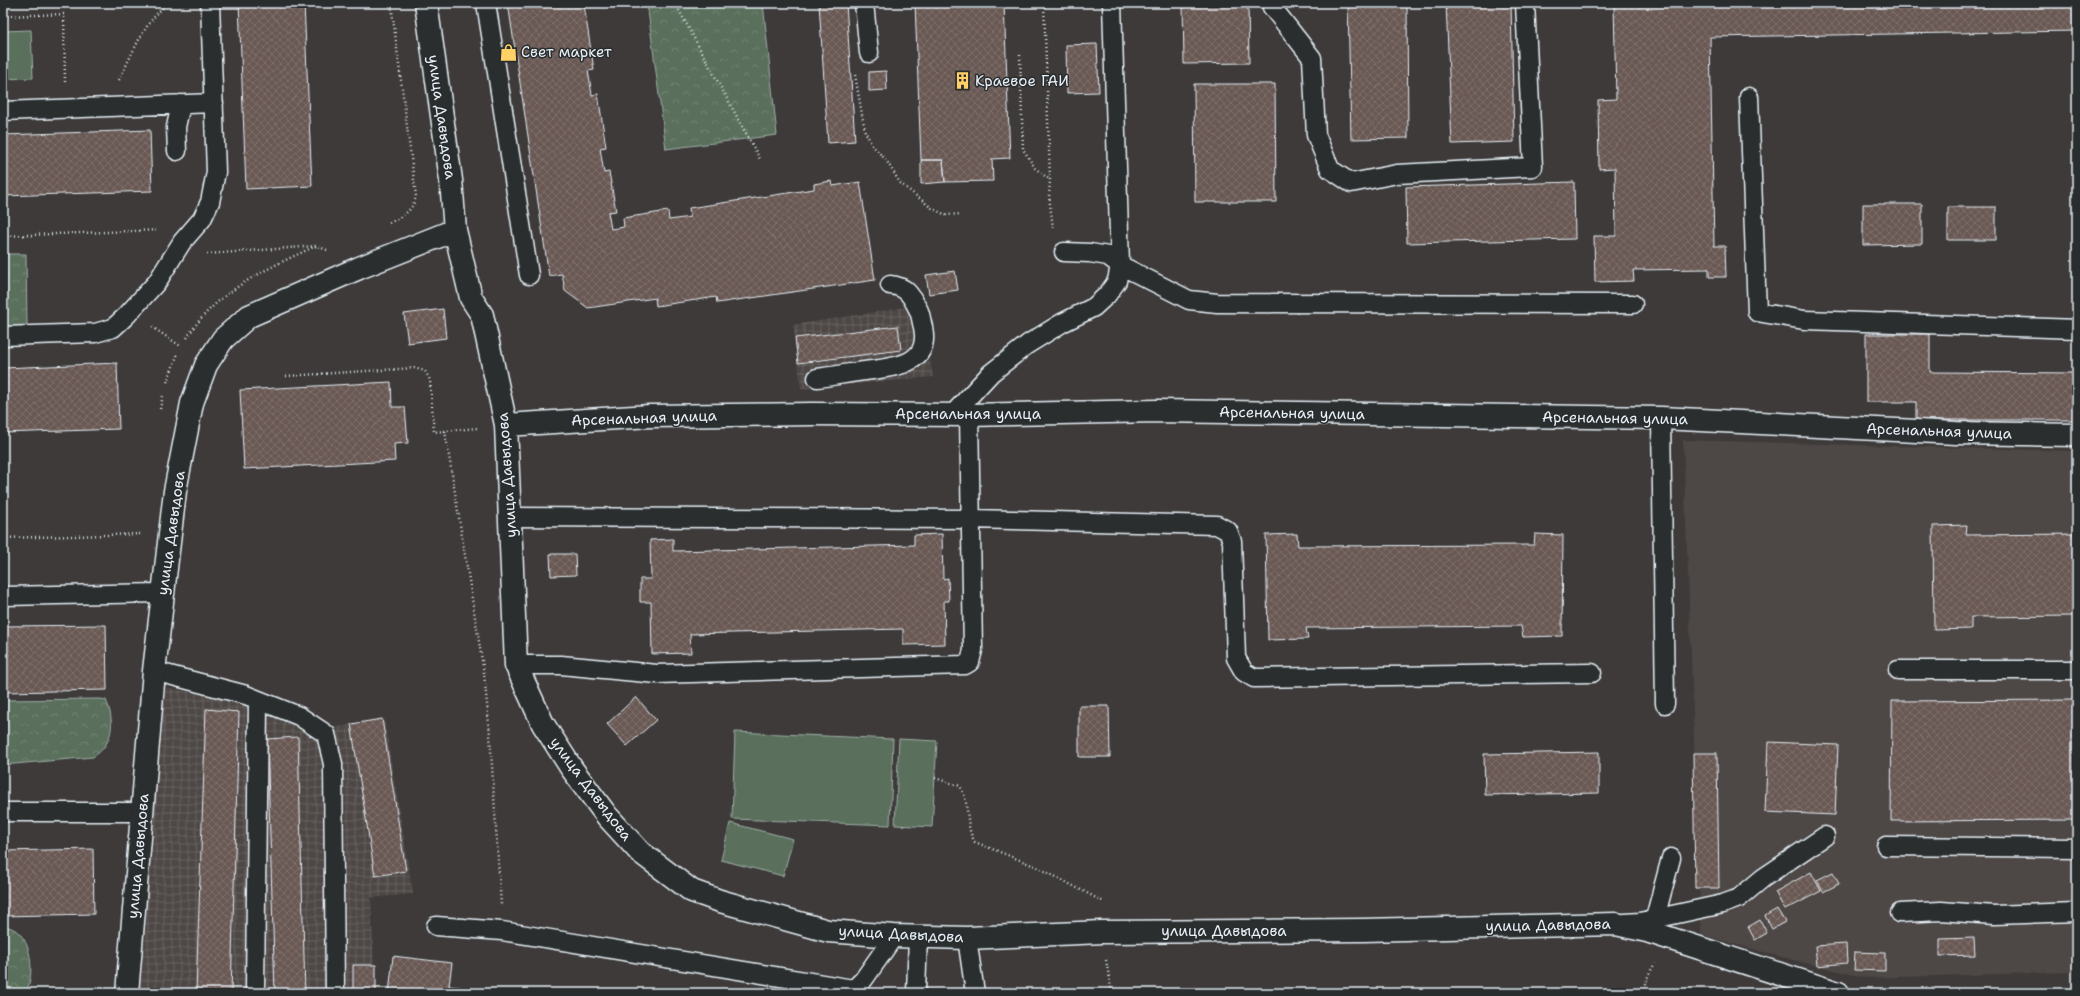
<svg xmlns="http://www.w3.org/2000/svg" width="2080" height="996" viewBox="0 0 2080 996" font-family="'Shantell Sans',sans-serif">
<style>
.built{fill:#4d4644}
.industrial{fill:url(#industrial-grid)}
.green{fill:#5a6f5b;stroke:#a1b0aa}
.forest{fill:url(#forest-crowns);stroke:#a1b0aa}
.building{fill:url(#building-cross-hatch);stroke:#e8f1f8}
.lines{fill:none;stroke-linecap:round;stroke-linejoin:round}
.lane-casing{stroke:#e8f1f8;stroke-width:21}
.street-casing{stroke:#e8f1f8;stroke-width:25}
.path{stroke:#e8f1f8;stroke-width:2.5;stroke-dasharray:1 3;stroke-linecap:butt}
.lane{stroke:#2a2d2e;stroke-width:18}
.street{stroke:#2a2d2e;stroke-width:22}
.labels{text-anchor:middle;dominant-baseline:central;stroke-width:3;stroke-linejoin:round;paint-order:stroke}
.poi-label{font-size:15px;fill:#e8f1f8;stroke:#2a2d2e;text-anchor:start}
.street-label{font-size:15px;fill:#e8f1f8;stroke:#2a2d2e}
</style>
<defs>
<pattern id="industrial-grid" width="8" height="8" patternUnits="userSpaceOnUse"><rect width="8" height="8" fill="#4d4644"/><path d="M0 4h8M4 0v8" fill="none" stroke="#676160"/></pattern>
<pattern id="forest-crowns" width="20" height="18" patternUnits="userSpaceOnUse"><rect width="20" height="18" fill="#5a6f5b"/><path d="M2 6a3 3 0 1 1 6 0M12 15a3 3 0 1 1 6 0" fill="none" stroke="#728473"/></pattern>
<pattern id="building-cross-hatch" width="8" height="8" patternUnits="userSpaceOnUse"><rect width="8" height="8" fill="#695852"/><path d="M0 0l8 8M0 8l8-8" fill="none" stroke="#7e706c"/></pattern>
</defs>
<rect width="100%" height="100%" fill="#3d3a39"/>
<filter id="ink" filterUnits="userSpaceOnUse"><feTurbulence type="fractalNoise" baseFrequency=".025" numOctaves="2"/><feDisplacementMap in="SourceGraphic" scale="8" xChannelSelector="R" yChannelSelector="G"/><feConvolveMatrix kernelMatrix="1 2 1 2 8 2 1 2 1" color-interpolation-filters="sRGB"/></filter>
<g filter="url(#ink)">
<path class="built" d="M1683,440L2077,451V972L1866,978L1785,958L1701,935Z"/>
<path class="industrial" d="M920,305L933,377L801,389L793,325Z
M164,687L246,703L317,731L384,718L413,894L371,898L375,993H137Z"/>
<path class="green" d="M31,30L33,78L3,79V31Z
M735,732L893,739L890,825L732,819Z
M899,739L937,741L932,827L895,825Z
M730,823L793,839L783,876L721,860Z"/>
<path class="forest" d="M647,3H763L777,135L666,149Z
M3,254H26L27,327H3Z
M100,699L106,700C115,721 114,744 93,757L3,765V700Z
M3,926C32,928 36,972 26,993H3Z"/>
<path class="building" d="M239,3H304L312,186L246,189Z
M508,3L584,5L594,70L588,71L590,82L592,95L598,94L606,147L600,148L604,173L609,172L616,211L608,212L611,229L624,227L623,218L668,211L669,220L690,217L689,208L814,189V184L831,181L832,186L860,182L875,280L717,303L716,297L656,306L655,298L588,308L565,291L562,274L549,276Z
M819,3H846L855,141L828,143Z
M915,3H1004L1010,158L992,159L993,181L945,182L943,160H921Z
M1183,3H1248L1249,63L1184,64Z
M1348,3H1407L1408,138L1351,139Z
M1446,3H1511L1514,142L1452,144Z
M1614,3H2077V31L1710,37L1714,246H1725L1726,277H1709V269L1633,270L1634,281L1595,282L1594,236H1616L1615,168L1599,169L1598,100L1616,99Z
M1097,44L1099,92L1067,93L1066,45Z
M886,71L887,90L869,91V72Z
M1194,84H1275L1276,202H1195Z
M150,130L152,191L3,196V135Z
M921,160H943L945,182L921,184Z
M1574,182L1575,239L1407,243L1406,187Z
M1863,204H1922V244L1863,245Z
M1948,207H1996V240H1948Z
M955,271L958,290L929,294L926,275Z
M443,309L446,338L408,343L404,314Z
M898,326L901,350L798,363L795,338Z
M1866,334H1930V372L2077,373V420H1916V402H1866Z
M117,363L119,429L3,433V368Z
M391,382L392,407H405L408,443L394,444L395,461L244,469L240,390Z
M1967,525L1966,535L2077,534V616L1971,617V629L1934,630L1933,526Z
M942,534L943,579L948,578L949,601H944L945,644L903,645V629L690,634L691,653L652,654L651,602H640V579H651L650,540L673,539V551L914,545V535Z
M1297,534L1298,546L1534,545L1535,534L1563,535L1562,636L1523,637L1521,626L1306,628L1308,639L1268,640L1266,535Z
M550,554H575L576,575L551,576Z
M106,625L107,690L3,692V626Z
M636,697L656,720L627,746L607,724Z
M2077,700V820L1891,821L1892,701Z
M1079,706H1109L1110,757H1079Z
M206,709L239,712L231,993H196Z
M382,719L406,871L375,876L351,724Z
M298,737L305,993H275L267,739Z
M1768,742L1838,745L1835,815L1765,812Z
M1599,752V793L1485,795L1484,754Z
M1693,753H1717L1719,888H1695Z
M93,849L94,914L3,916V851Z
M1811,872L1821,891L1785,910L1775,892Z
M1833,872L1839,884L1823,892L1817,880Z
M1777,909L1785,922L1772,929L1765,916Z
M1760,920L1767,933L1755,940L1748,927Z
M1974,938L1975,955L1940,956V939Z
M1846,944L1847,963L1817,966L1815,946Z
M1855,952L1885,953V971L1854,970Z
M393,956L452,963L449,986L509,993H389Z
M353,965H376V993H353Z
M683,990L709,993H683Z"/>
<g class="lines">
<defs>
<path id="lane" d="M486,3L529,275
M864,3L869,53
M1271,3L1272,7L1312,58L1316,135L1330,169L1351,183L1397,174L1533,167L1525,3
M1749,97L1757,312L1804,320L2077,329
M3,111L214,103
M177,151L176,127L181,104
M1064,252L1090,253L1108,256L1120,265L1189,300L1217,303L1633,304
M3,336L95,333L113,328L126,316L157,282L182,242L202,219L210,202L216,172L210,3
M817,378C833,376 849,373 865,371C893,367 931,366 923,327C921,321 921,314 918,309C911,295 906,286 890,285
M953,414L991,373L1028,344L1062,323L1094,307L1107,295L1117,281L1120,265L1112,3
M1661,418L1665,704
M510,517L970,519L1217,525L1228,531L1232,541L1236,658L1244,672L1254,678L1592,673
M3,596L163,593
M516,665H561L657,674L965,665L970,662L973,650L969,415
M1898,670H2077
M154,671L246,695L299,716L326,734L333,764L335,993
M3,812H141
M1886,846L2077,848
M1900,913L1941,911L1994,915L2077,912
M1655,918L1671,858
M1625,923L1640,922L1723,904L1739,898L1763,878L1825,836
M436,926L502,931L853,989
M967,938L975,993
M255,993L258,700
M850,993L864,979L894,936
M916,993L918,936"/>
<path id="street" d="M426,3L451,180L455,230L471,298L482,315L506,425L516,665L543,724L572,769L607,816L640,852L692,891L720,901L828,931L894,936L967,938L1102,932L1363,930L1616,924L1647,931L1838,993
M506,425L650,416L812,414L969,415L1157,411L1661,418L1956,433L2077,435
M127,993L154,671L175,491L192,403L206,365L223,339L249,316L359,268L455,230"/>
</defs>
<use href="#lane" class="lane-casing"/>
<use href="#street" class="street-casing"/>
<path class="path" d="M675,3L760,159
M1044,3L1050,180L1049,196L1053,228
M3,16L64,14L65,83
M1020,55L1023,149L1035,168L1050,180
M855,75L865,131L872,145L886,160L900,183L933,209L946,215L961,214
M119,80C133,53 144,21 169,3
M389,223C403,216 412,212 416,196L391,3
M3,236L158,230
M207,254L316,246L327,250
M152,327L182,347
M187,338C215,291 268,268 316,246
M286,376L414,368L425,371L430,380L434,432L478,428
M167,382L178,353
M160,409L163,396
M445,431L484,673L490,735L501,905
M3,538L141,534
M935,778L960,786C971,804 964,825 975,842L1037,867L1104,902
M1106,960L1112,993
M1644,993L1648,976L1655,963"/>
<use href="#lane" class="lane"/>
<use href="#street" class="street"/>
</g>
</g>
<defs>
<symbol id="shop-bare" viewBox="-9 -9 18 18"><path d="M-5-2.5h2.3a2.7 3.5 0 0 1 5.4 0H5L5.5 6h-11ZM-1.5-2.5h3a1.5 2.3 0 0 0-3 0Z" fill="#ffd166" stroke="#2a2d2e" stroke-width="2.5" paint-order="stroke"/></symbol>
<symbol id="building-bare" viewBox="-9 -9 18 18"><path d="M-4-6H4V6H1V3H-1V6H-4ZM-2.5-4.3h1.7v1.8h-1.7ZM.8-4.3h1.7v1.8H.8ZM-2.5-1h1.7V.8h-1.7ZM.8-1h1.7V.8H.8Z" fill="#ffd166" stroke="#2a2d2e" stroke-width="2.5" paint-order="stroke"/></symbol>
</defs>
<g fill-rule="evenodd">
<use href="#shop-bare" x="496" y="40" width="25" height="25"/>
<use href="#building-bare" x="950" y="68" width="25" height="25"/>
</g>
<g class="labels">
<g class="poi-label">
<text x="521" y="52">Свет маркет</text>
<text x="975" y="81">Краевое ГАИ</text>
</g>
<g class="street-label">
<text transform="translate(442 117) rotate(82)">улица Давыдова</text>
<text transform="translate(1292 413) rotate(1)">Арсенальная улица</text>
<text x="968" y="414">Арсенальная улица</text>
<text transform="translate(644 418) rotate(-2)">Арсенальная улица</text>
<text transform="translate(1615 418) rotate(1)">Арсенальная улица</text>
<text transform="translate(1939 431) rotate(2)">Арсенальная улица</text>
<text transform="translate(507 475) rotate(-94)">улица Давыдова</text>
<text transform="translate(171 533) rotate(-82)">улица Давыдова</text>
<text transform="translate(591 789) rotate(53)">улица Давыдова</text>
<text transform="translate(138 856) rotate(-85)">улица Давыдова</text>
<text transform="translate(1548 925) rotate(-1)">улица Давыдова</text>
<text x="1224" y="931">улица Давыдова</text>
<text transform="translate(901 934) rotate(3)">улица Давыдова</text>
</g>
</g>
<rect width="2080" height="996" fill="none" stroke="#2a2d2e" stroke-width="16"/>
<rect x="8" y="8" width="2064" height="980" fill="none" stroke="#e8f1f8" stroke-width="1.5" filter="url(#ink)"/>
</svg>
